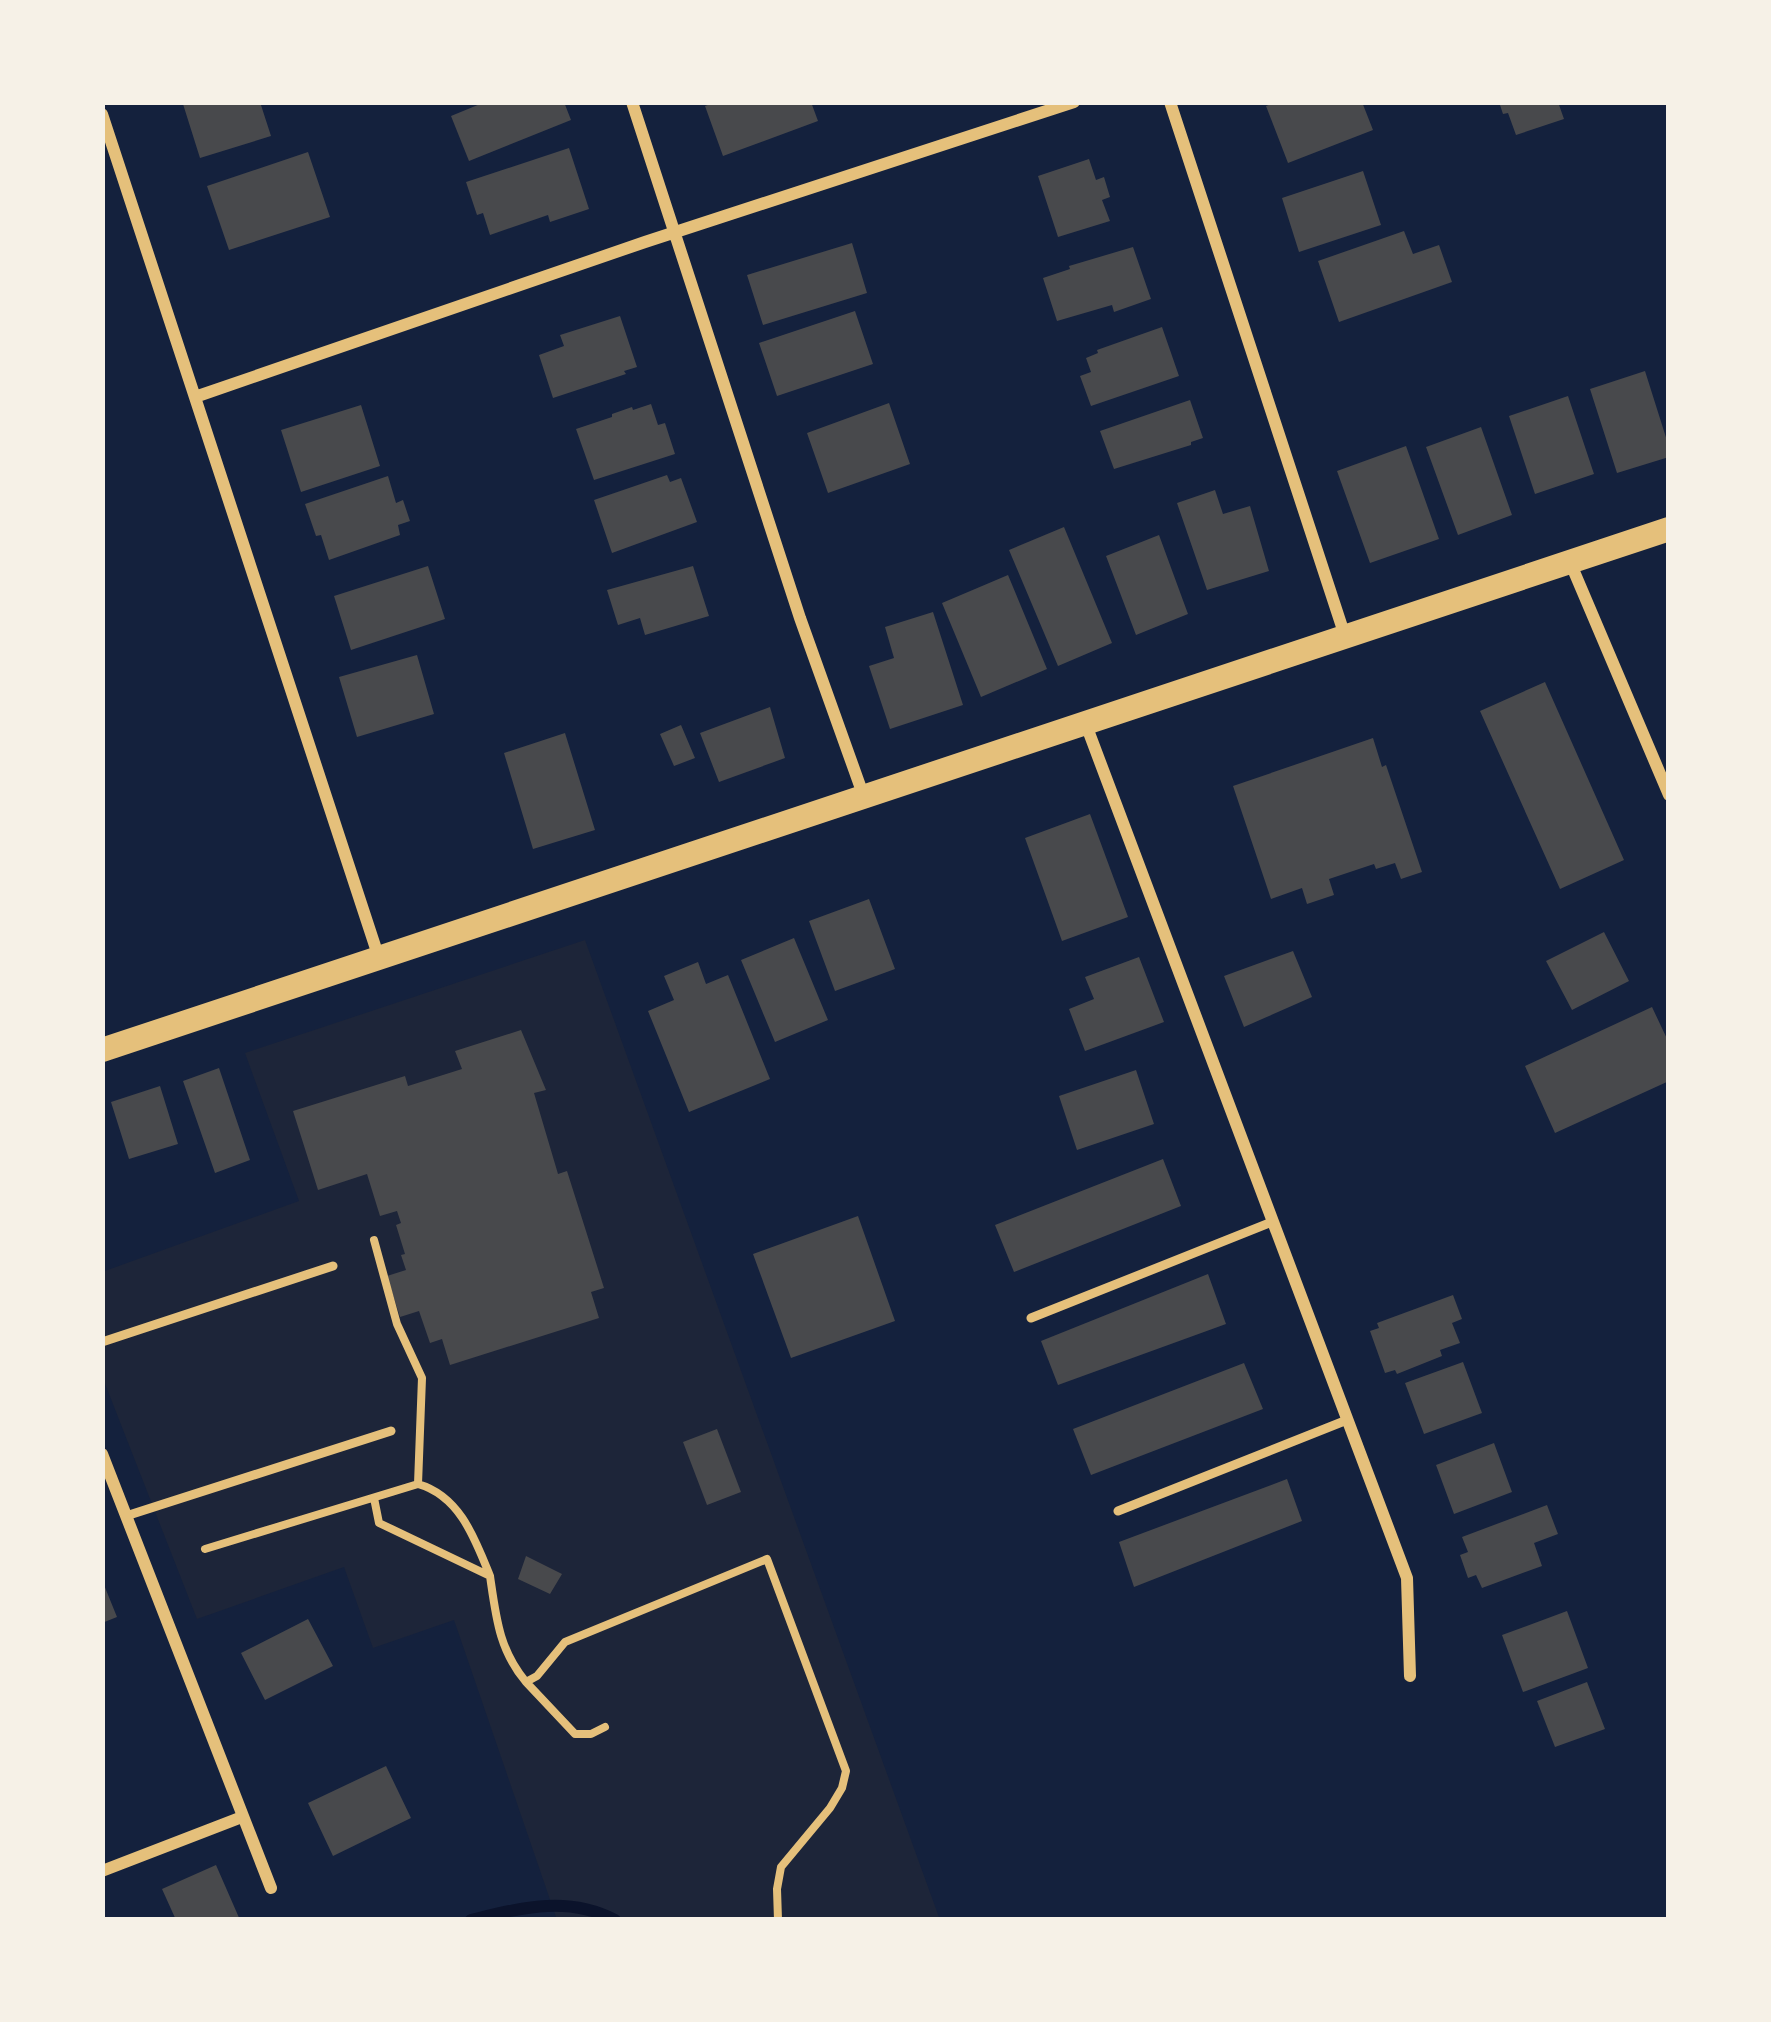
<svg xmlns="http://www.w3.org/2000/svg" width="1771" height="2022" viewBox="0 0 1771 2022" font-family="'Asap Condensed',sans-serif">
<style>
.green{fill:#1d2539}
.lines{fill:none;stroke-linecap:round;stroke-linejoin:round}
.stream{stroke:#0b132b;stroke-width:12}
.building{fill:#48494c}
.path{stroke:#e5c07b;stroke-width:8}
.service{stroke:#e5c07b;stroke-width:9}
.minor{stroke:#e5c07b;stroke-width:12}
.secondary{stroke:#e5c07b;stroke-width:24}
</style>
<rect width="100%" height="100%" fill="#14213d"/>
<path class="green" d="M585,940L940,1920H557L454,1620L373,1648L344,1567L197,1619L102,1376V1272L299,1201L245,1053Z"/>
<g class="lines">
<path class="stream" d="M471,1920C521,1908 567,1895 615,1920"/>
</g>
<path class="building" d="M188,102H260L271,136L200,158L183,104Z
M485,102H564L571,120L469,161L451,116Z
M716,102H811L818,121L723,156L705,106Z
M1277,102H1362L1373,130L1288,163L1266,106Z
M1499,102H1558L1564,119L1516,135L1508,113L1503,114Z
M569,148L589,209L550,222L548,215L490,235L483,213L477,215L466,182Z
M308,152L330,217L229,250L207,186Z
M1089,159L1096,180L1104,177L1110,197L1102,200L1110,221L1058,237L1038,176Z
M1363,171L1381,225L1299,252L1282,198Z
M1404,231L1413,254L1439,245L1452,282L1339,322L1318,261Z
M852,243L867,293L763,325L747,275Z
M1133,247L1151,299L1114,312L1112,305L1057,321L1043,278L1070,269L1069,266Z
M855,311L873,364L777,396L759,343Z
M620,316L637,367L624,371L626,374L553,398L539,355L564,346L560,335Z
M1162,327L1179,376L1091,406L1080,376L1091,372L1086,358L1098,353L1097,350Z
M1645,371L1669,447V457L1617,473L1590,389Z
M1568,396L1594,474L1535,494L1509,416Z
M1190,400L1203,438L1191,442V445L1114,469L1100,431Z
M889,403L910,464L828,493L807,433Z
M651,404L658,425L665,423L675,454L594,480L576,429L612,417V414L632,407L633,410Z
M361,405L380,466L301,492L281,430Z
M1481,427L1512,515L1458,535L1426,447Z
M1406,446L1439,539L1370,563L1337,471Z
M667,475L670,482L681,478L697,522L612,553L594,500Z
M388,476L396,503L403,500L410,521L398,525L400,535L329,560L321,535L316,536L305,504Z
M1215,490L1223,514L1250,506L1269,571L1207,590L1177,503Z
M1064,527L1112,643L1058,666L1009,550Z
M1159,535L1188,614L1136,635L1106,556Z
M428,566L445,619L351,650L334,596Z
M693,566L709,616L645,635L640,618L618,625L607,590Z
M1008,575L1047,669L981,697L942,603Z
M933,612L963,705L890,729L869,666L894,658L885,627Z
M417,655L434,714L357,737L339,677Z
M1545,682L1624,860L1560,889L1480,711Z
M770,707L785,758L719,782L700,733Z
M681,725L695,758L674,766L660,734Z
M565,733L595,830L533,849L504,753Z
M1373,738L1382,767L1386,765L1422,872L1401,879L1395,863L1376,869L1374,864L1329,879L1334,895L1307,904L1302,888L1271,899L1233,786Z
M1090,814L1128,917L1062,941L1025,838Z
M869,899L895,969L835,991L809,921Z
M1604,932L1629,981L1572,1010L1546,961Z
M794,938L828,1020L775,1042L741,960Z
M1293,951L1312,997L1244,1027L1224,976Z
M1139,957L1164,1022L1085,1051L1069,1009L1094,999L1085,977Z
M698,962L706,984L728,975L770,1079L689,1112L648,1011L674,1000L664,976Z
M1652,1007L1669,1043V1081L1555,1133L1525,1066Z
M521,1030L546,1090L534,1093L558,1174L567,1171L604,1288L591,1292L599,1318L450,1365L442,1339L430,1343L419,1311L400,1317L387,1276L406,1270L401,1255L405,1254L396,1225L401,1223L397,1211L380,1216L367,1174L318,1190L293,1111L405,1076L408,1086L462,1069L455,1051Z
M219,1068L250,1160L215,1173L183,1081Z
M1136,1070L1154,1124L1077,1150L1059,1096Z
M160,1086L178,1144L129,1159L111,1102Z
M1163,1159L1181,1206L1014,1272L995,1225Z
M858,1216L895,1321L791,1358L753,1254Z
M1208,1274L1226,1324L1058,1385L1041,1341Z
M1453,1295L1462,1319L1452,1323L1460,1343L1440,1350L1442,1356L1397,1374L1395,1370L1385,1373L1370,1331L1379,1328L1377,1323Z
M1463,1362L1482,1413L1424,1434L1405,1383Z
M1244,1363L1263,1409L1091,1475L1073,1429Z
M717,1429L741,1492L707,1505L683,1442Z
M1494,1443L1512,1492L1454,1514L1436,1465Z
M1287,1479L1302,1521L1134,1587L1119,1542Z
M1547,1505L1558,1534L1534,1543L1542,1566L1482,1588L1476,1575L1468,1578L1460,1555L1468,1552L1462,1537Z
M526,1556L562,1574L550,1594L518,1579Z
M102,1580L117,1617L102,1623Z
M1567,1611L1588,1668L1523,1692L1502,1635Z
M308,1619L333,1666L265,1700L241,1653Z
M1587,1682L1605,1729L1555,1747L1537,1701Z
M386,1766L411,1818L333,1856L308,1803Z
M216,1865L240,1920H176L162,1889Z"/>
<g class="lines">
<path class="path" d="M374,1240L397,1324L422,1378L418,1484
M374,1498L379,1523L490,1576C496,1617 499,1650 526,1682
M205,1549L418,1484C460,1496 475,1539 490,1576
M605,1727L591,1734H575L526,1682L537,1676L565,1642L767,1559L846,1771L842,1788L830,1808L781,1867L777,1889L778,1920"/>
<path class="service" d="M1031,1318L1272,1222
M102,1342L333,1266
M1118,1511L1347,1420
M126,1516L391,1431"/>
<path class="minor" d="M632,102L800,618L864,797
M1170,102L1345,636
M102,114L379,958
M195,397L645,242L1074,102
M1570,562L1669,795
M1085,722L1407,1578L1410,1676
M102,1454L271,1888
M102,1871L242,1817"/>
<path class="secondary" d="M102,1050L1669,529"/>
</g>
<rect width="1771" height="2022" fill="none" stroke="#f6f1e7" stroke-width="210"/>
</svg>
